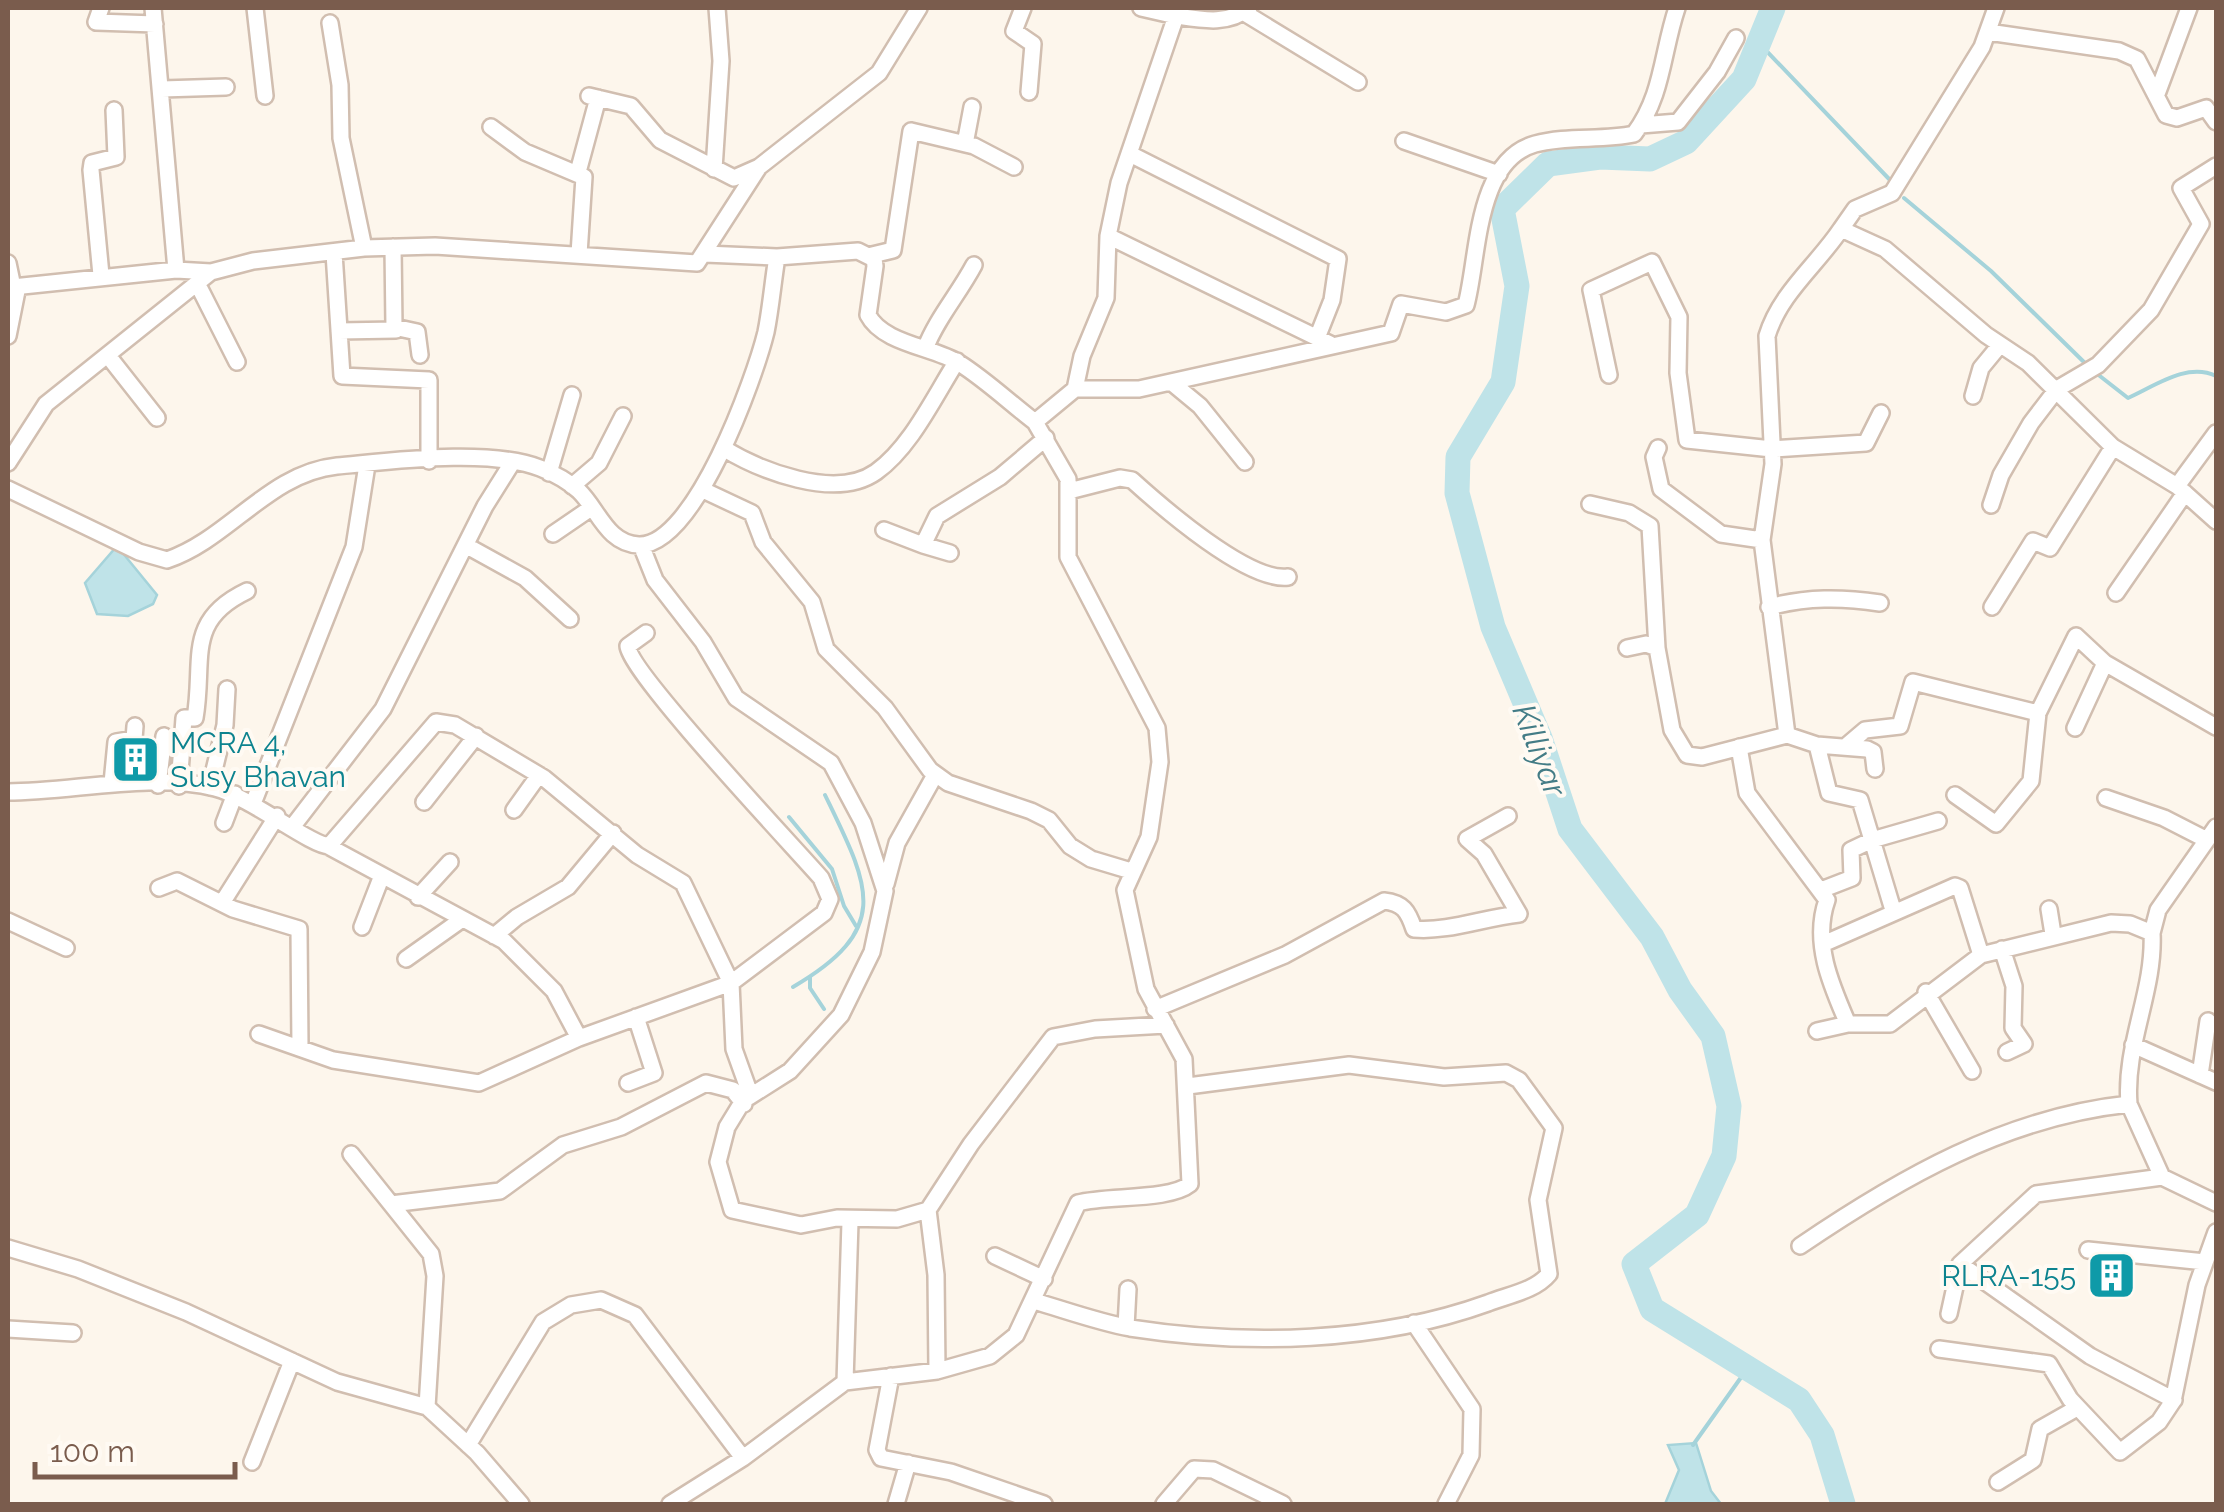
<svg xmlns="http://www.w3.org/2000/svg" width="2224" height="1512" viewBox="0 0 2224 1512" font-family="Raleway,sans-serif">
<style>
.water{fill:#bfe3e8;stroke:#a5d3da;stroke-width:2.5}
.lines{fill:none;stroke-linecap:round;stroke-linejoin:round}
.stream{stroke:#a5d3da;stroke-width:4}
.river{stroke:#bfe3e8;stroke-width:25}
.minor-casing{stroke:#d1beb0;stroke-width:20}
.minor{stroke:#fff;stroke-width:15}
.labels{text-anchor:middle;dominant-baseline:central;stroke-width:8;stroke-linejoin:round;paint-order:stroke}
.culture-label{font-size:30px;fill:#0d838f;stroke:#fffaf3;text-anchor:start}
.water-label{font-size:32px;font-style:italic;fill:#437c86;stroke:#fffaf3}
</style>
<rect width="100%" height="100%" fill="#fdf6ec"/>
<path class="water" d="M117,546L157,595L153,604L128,616L97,614L85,583Z
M1696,1443L1711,1491L1721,1504H1665L1679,1470L1668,1445Z"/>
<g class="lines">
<path class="stream" d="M1757,41L1890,180
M1904,198L1991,271L2089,367
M2096,373L2128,398C2155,386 2187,362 2216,376
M789,817L832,869L844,906L856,926
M810,977V988L824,1009
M793,987C894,928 869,886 825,795
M1693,1445L1747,1369"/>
<path class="river" d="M1773,8L1744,79L1686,142L1650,159L1600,157L1548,164L1502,209L1517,286L1503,382L1458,457L1457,493L1493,627L1540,738L1570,829L1652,937L1680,990L1713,1036L1729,1106L1724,1156L1697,1215L1634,1264L1652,1309L1799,1400L1822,1435L1843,1504"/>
<defs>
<path id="minor" d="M101,8L96,22L155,24
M153,8L176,270L211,272
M255,8L265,96
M1023,8L1014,31L1033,44L1029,92
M1176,8V16C1203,20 1228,25 1249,8
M1996,8L1982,47L1892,193L1855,209L1841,229L1885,249L1986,335L2028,363L2113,447L2177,486L2216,521
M1243,12L1358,82
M330,23L340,85L341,138L364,248
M1988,32L2119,51L2137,59L2166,115L2177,118L2206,108L2216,122
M162,89L226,87
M2157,94L2189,8
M589,96L631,106L660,140L734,178L759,167
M1641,125L1678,122L1717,72L1736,38
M491,127L525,152L584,177L579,254
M1404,141L1499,174
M965,144L972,107
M1132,155L1338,259L1332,300L1317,338
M714,169L721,61L717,8
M578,172L598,98
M1841,229C1817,265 1780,293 1767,336L1773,464L1762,540L1787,735L1817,745L1829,793L1860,800L1893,910
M1108,236L1119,183L1176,16L1141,8
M393,247L394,327L417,332L420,355
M334,253L342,376L429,380V461
M705,254L777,257L858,251L874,259L875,266L868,315C883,344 934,347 959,363C986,380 1010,403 1035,422L1075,389H1139L1391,333L1401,304L1446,312L1466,305C1479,257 1475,161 1535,144C1568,135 1601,141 1634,134C1663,96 1662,52 1677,8
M868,256L893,250L911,131L974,146L1014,167
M8,263L13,287L176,270
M101,275L91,170L92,163L116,157L114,110
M197,283L237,362
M339,331L396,330
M8,336L18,286
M925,349C937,318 958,295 974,265
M109,357L157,418
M1609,375L1591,290L1652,262L1679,317L1678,373L1687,440L1772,449L1866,443L1881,413
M1171,382L1200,406L1245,462
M1075,389L1082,356L1106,298L1108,236L1330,344
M1973,396L1981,368L2000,345
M723,448C759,470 835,501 876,472C911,447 934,397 957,361
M1658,448L1654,457L1661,489L1721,534L1762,540
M8,463L46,404L211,272L253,261L364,248L435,246L697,263L759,167L879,73L919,8
M549,473L572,395
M572,486L599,463L623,416
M2177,486L2216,433
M8,489L139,552L167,560C229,539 269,473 337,466C392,461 488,448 540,468C553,473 569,482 579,491C598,509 607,544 639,545C695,546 755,377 766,332C771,307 773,281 777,257
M703,490L752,513L763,542L812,602L826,649L885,708L930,770L948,783L1031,811L1049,820L1070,846L1091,859L1131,871
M1069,491L1120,478L1132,480C1163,508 1248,582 1288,577
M1590,504L1629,513L1650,526L1657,648
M1991,505L2001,475L2031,423L2057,389L2098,365L2151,310L2201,224L2181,188L2216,166
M884,530L923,545
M553,534L591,508
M641,545L655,580L703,642L736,698L831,763L863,823L885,891L872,952L841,1015L790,1071L749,1097
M467,546L525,578L570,619
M950,553L923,545L937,516L1000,477L1046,438
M2116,593L2185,493
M1769,607C1807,597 1841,597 1880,603
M1992,607L2033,541L2050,548L2113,447
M1627,648L1646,644L1657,648L1672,730L1687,755L1702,757L1787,735
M2075,728L2105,663
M1817,745L1867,749L1873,752L1875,769
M1739,747L1747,793L1827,900C1812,942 1831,985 1848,1024
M1845,747L1865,730L1900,726L1913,682L2038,713
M112,783L116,742L134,739L135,726
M158,785L164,736
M179,786L184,718H195C205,660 184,621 247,591
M210,787L225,725L227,689
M8,792C73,792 150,772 215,788C250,797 310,845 329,846L436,722L455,725L544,778L637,855L683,883L731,983L734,1049L749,1091L727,1127L718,1162L732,1210L801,1225L837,1218L897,1219L928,1210L971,1144L1053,1037L1095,1029L1166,1025
M1955,795L1996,824L2031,781L2038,713L2076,636L2105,663L2216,727
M2106,798L2164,818L2207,840
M254,801L354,547L367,465
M424,802L476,736
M514,810L539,775
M224,823L235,794
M293,826L383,709L485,506L512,463
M326,845L504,941L554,991L579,1038
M886,884L897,843L935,775
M159,888L177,881L233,909L299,929L300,1048
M1821,890L1852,878L1851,850L1872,840L1938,821
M418,897L450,862
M222,903L277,816
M2049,909L2053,934
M8,921L66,948
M362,927L381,878
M2152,933L2158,910L2216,827
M494,936L517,917L568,887L613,833
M1823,944L1955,886L1960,888L1981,955
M2002,949L2014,986L2013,1028L2024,1044L2007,1052
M406,959L461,920
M1926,992L1972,1071
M1155,1009L1285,955L1384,901C1403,903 1408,911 1414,929C1448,932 1483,918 1519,914L1484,854L1467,839L1508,816
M1817,1031L1848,1024H1890L1981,955L2111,923L2130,924L2152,933C2155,991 2124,1045 2129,1104
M259,1034L333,1060L479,1083L579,1038L731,983L824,913L830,899L821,878C793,846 628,671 628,646L646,633
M2133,1045L2216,1082
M2200,1075L2208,1021
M628,1083L654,1073L636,1017
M351,1154L431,1254L435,1276L427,1407
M391,1204L500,1191L563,1145L621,1127L706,1083L733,1090L744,1104
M928,1210L936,1275L937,1371
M1800,1246C1900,1178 2006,1117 2129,1104L2162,1177L2216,1203
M8,1248L78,1269L186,1312L337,1382L427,1407L477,1453L521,1504
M2088,1250L2205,1262
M995,1256L1044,1279
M1960,1264L2090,1356L2174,1400
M1034,1301C1065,1310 1098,1322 1130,1328C1246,1346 1377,1343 1488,1303C1508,1295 1535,1291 1549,1274L1538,1200L1554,1128L1519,1080L1506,1073L1444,1077L1349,1065L1188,1086
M1949,1314L1960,1264L2036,1194L2162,1177
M1414,1323L1472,1409L1471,1455L1446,1504
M1126,1327L1128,1289
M8,1329L73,1333
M1939,1349L2049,1364L2070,1399L2120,1452L2159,1422L2173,1401L2197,1285L2216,1232
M891,1376L877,1450L881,1458L951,1472L1044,1504
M845,1382L850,1222
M468,1445L543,1322L571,1305L601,1300L635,1315L743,1458
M252,1462L292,1361
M1998,1482L2033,1460L2040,1429L2077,1408
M670,1504L743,1458L845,1382L937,1371L990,1356L1016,1335L1078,1203C1107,1195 1169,1201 1190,1184L1184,1059L1146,989L1125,890L1149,837L1160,762L1157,728L1068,557V479L1035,422
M896,1504L908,1463
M1164,1504L1194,1469L1213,1470L1283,1504"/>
</defs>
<use href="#minor" class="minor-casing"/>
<use href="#minor" class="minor"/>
</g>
<defs>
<symbol id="building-square" viewBox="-11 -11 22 22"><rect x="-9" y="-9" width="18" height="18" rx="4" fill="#0f9aa8" stroke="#fffaf3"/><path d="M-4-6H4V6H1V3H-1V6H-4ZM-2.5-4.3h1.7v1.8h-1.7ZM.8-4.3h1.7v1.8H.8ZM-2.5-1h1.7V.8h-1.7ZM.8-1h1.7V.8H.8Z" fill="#fff"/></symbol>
</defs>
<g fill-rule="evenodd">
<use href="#building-square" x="108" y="732" width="55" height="55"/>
<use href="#building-square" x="2084" y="1248" width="55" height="55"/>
</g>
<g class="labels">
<g class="culture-label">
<text x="170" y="742">MCRA 4,<tspan x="170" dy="34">Susy Bhavan</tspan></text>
<text x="2076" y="1275" text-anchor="end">RLRA-155</text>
</g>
<g class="water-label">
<text transform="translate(1540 750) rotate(69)">Killiyar</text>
</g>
</g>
<rect width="2224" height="1512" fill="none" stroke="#7a5c4d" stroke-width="20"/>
<path d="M35 1462v15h200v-15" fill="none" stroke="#7a5c4d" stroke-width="5"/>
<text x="50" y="1462" font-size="30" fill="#7a5c4d" stroke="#fffaf3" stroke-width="8" paint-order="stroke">100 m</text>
</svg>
